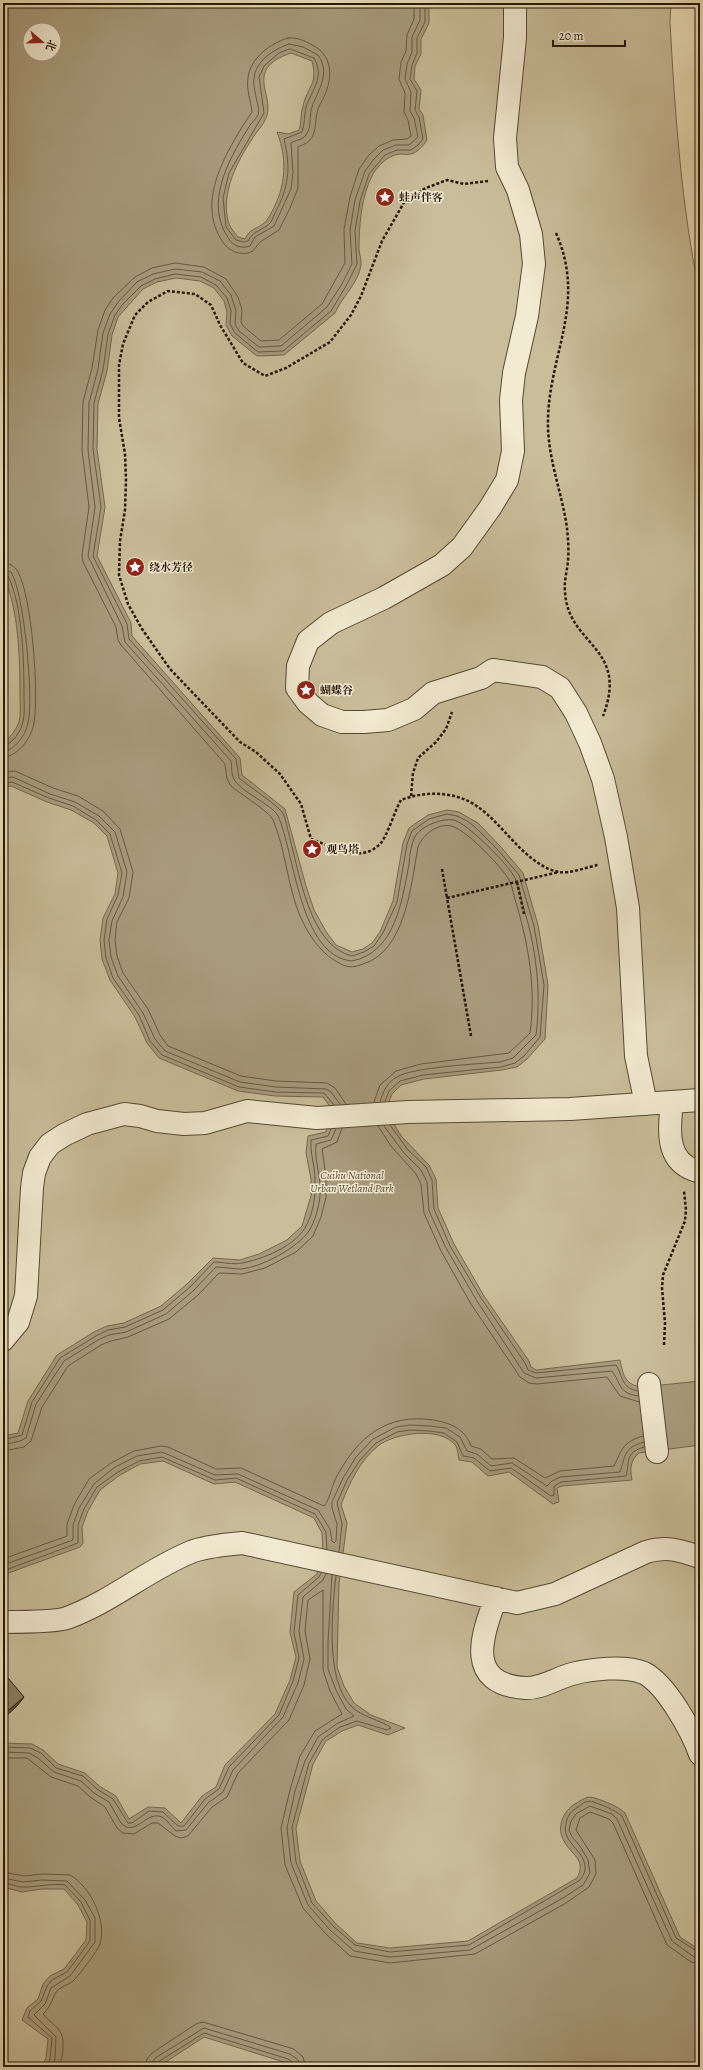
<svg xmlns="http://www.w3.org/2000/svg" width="703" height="2070" viewBox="0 0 703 2070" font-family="Alegreya,'Noto Serif SC',serif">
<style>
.green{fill:#c9bd9a;stroke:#776a50;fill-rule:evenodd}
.water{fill:#a89b7c;stroke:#74664d;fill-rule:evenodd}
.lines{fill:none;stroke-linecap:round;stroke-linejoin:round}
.shore{stroke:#665942;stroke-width:1}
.minor-casing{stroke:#564933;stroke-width:24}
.path{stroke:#251707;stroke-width:2.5;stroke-dasharray:3 2;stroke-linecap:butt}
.minor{stroke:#f2ead1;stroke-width:22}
.shaded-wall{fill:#625945;stroke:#251707}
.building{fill:#8c7f63;stroke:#251707}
.labels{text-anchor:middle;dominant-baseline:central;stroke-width:3;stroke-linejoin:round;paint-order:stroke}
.poi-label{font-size:11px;font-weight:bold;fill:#251707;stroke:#f2ead1;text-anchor:start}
.park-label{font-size:11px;font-style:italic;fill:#564933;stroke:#f2ead1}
</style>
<rect width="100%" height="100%" fill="#ebdfb8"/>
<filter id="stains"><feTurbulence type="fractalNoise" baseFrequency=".005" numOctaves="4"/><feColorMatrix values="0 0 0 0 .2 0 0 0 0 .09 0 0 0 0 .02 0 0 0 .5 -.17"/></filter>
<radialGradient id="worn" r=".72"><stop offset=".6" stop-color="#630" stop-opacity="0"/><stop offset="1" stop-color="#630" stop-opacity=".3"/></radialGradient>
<path class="green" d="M3,3H671L670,22C675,113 681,205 700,295V2067H3ZM30,30H54V54H30Z"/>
<path class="water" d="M3,3H429V23L421,39V54L415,66L414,79L421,90L419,109L423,115L427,140C423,146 418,152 411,154C407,155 403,154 399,154C387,156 379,165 373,174C361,196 359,226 359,249C359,254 362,260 361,265C359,282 342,297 335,313L284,355L257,356L232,336L226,325L227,312L224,301L214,288L200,281L176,278L157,282L143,289L118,317L112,335L107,371L98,404L97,449L105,507L97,556L131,623L132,636L240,758L242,775L285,809L306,886L314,910L327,933L336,945L352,952L363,949L372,943L380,932L393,901L403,843L409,828L428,815L447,810L459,812L469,818L478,823L500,846L523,873L538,925L548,985L545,1039L527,1059L517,1067L502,1070L424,1079L401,1085L392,1094L388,1104L390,1118L402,1137L429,1165L436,1179L438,1208L454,1244L484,1296L529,1361L531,1367L536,1370L620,1360C623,1375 625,1385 642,1387L700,1381V1445L639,1453C630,1461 630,1468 632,1480L562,1486L557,1488L559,1502L553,1504L509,1472L488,1476L472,1462L459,1460C458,1456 458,1448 455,1445C441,1426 394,1433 378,1446C360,1460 349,1484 341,1505L347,1523L339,1584L337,1667L344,1686L354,1703L371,1715L405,1728L388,1735L358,1725L342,1731L326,1741L313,1764L296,1828L300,1861L316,1901L336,1924L357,1943L390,1948L468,1941L577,1878C587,1859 571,1855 564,1841C556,1828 563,1811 575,1804C582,1800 587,1795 595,1798C606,1802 616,1805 625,1813L680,1937L700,1950V2067H293L287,2063L204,2037L158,2067H42L46,2058L48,2039L22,2020L27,2008L38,1999L43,1984L50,1976L64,1969L86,1940L87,1922L78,1905L64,1889H42L22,1892L3,1887V1743L32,1744L43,1750L58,1764L85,1773L99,1786L116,1796L129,1819L148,1807L165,1808L181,1823L202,1796L216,1787L225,1765L275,1714L290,1680L296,1657L290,1632L294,1592L317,1574L323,1552L322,1533L314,1518L235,1482L214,1484L163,1461L140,1464L120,1475L100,1490L88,1511L82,1527L83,1543L80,1547L3,1575V1436L18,1433L28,1401L57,1355L94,1332L107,1326L124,1323L161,1306L187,1284L213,1258L240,1260L259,1254L287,1240L302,1226L311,1196V1179L306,1153L308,1136L326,1132L331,1108L323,1097L275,1096L238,1091L159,1058L147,1043L135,1017L110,980L102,959L100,940L103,918L115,894L118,873L107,836L94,823L71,810L47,802L11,786L3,787V743C10,738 16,730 19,722C21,715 20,705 20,697C20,657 19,611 3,574ZM30,30H54V54H30ZM291,53L312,61C318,85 308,85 303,106C300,114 302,122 299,130L288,134L277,132C289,163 285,192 267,220C262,228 250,227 245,239L238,237C235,233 231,229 229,224C219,193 239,158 256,133C259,129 263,125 265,120C278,97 241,70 291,53Z"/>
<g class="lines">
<path class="shore" d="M288,38C297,37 305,41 312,45C331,54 333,74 326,92C324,98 320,103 318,109C314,120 318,132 309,141C306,144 301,145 298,147V188L290,208L279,230L260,242L253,251C244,256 232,253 225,245C196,207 221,162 242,127C245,122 249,117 252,112C251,101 246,89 248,78C250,58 271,43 288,38Z
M289,44L303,47L318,55C331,73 318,90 312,107C309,116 312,126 306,135C303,140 295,140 291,143L293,172L291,189L274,226L255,237L250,246C242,249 233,246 229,239C204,204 228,161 247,130C250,124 255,120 258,115C260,110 257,102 256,97C255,91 253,84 254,79C255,61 274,49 289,44Z
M290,49L314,58C325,78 312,89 306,107C304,115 305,124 302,132L284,139C291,168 289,187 275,213C273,217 272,222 269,224C261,231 253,231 248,241L244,242L236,240L226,227L223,198L229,173L264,113L259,77L264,66L272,59L279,53Z
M3,563C9,563 15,566 18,572C32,597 39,694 34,723C32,737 18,757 3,757
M3,569L11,572C24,592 34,699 28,723C26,734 15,751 3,751
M3,574L8,576C23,606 24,663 24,697C24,705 25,714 23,721C22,730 12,745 3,746
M3,772L15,771L53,788L78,796L103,811L120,829L133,872L129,898L117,922L115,940L117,956L123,973L148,1009L160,1035L168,1046L241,1076L276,1081L327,1083L335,1088L346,1104
M3,778L13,777L50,794L75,802L99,816L115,832L127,872L123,897L112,921L109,940L111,957L118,976L143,1013L155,1039L165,1051L240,1082L276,1087L326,1089L331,1092L340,1104
M3,783L12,782L49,798L73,806L96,820L110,834L122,873L118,895L107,919L104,940L106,958L113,978L139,1015L150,1041L162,1055L239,1087L275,1092L324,1093L334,1105
M385,1101L389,1091L400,1081L423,1075L501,1067L515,1063L524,1056L540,1037L544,985L534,926L519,875L497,849L475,827L467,821L457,816L447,814L429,819L412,831L407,844L397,902L383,933L374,946L364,952L352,956C309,946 299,871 289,835C287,828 286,818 282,812C277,805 247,785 239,778L236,759L129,639L127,624L93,556L101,507L93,449L94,403L103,370L108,334L115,315L122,305L141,286L155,279L175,274L201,277L216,285L227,298L231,311L230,324L235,333L258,352L283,351L331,311L346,286L357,264L355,231L360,201L369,174L385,155L397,150H411L418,145L423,139L419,117L415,110L417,91L410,79L412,65L417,53V38L425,22V3
M374,1102L380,1085L396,1071L421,1064L509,1053L530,1033C536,990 529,947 517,906C514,898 513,887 509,880C502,867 468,832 454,827C440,821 423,834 418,847C411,884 406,951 363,964C355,967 350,968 343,965C322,956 309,936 300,916C287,885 286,850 273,820C270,812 239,793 231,786L227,779L225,764L121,645L118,640L116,627L83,562L82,555L89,507L82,450L83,402L92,368L98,330L105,310L113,298L135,277L152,268L175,263L204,267L226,279L238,297L242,310L241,322L243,326L261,341L279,340L322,304L345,263L344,229L350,197L359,169L369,155L379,146L393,140L407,139L411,136L408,120L404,112L405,93L399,79L401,62L406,51L407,35L414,19V3
M380,1102C383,1092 387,1082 397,1077C413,1067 477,1064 500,1062L513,1058L536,1035C541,996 537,954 526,916C522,904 520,890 515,878C509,865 468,824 454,820C443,818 423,825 416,835C411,843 410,854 409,864C402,900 396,952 352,961C299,956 295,853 278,816C272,804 240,792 234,779C231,774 232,767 231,761L125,642L122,626L88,556L95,507L88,450L89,403L98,369L103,333L110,314L119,301L137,282L153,274L175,269L202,272L220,281L231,295L236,311L235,324L239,331L259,347L281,346L327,307L342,284L352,264L350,230L355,200L365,171L374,159L383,150L396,145H409L418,137L414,118L410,111L411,92L405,79L407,64L412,52V37L420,20V3
M390,1125L408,1150L426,1167L432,1180L434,1209L450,1246L481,1298L525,1363L528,1370L536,1373L616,1365C623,1376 621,1388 638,1391
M378,1126L391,1146L416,1174L421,1184L424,1213L441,1251L471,1304L520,1377L529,1383L537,1384L607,1377L620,1396L639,1402
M384,1126L404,1153L421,1170L427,1182L429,1211L446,1248L477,1301L524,1373L536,1378L612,1371C621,1383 618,1393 638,1396
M3,1440L22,1435L32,1402L60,1358L96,1336L108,1330L125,1327L163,1310L190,1287L214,1262C223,1262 233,1265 242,1263C263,1259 293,1247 305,1228C313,1215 316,1195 315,1180C315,1166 310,1154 311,1140L328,1136L331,1129
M3,1445L20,1441L26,1438L36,1404L64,1361L98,1340L109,1335L126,1332L166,1314L193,1291L216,1267C224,1267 233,1269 241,1269C262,1267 297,1248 309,1231C315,1222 319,1206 320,1196C322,1178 314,1162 316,1144L331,1140L336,1129
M3,1451L24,1447L31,1441L42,1407L68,1366L101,1345L111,1341L128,1337L169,1319L198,1295L219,1273L242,1274L265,1268L296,1252L313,1236L321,1217L326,1197V1177L322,1149L337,1142L342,1128
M339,1552L342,1524L337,1503L347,1480L360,1460L376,1443L397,1432L410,1430L429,1431L444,1433L457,1442L463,1456L474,1458L490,1471L511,1468L551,1496L554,1495V1486L561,1482L626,1476C630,1462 624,1453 644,1447
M3,1559L67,1536V1524L74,1505L89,1479L111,1463L134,1451L161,1446L168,1447L216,1469L241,1468L324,1506C330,1500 332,1484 337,1476C358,1437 387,1413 433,1420C451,1423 465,1429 471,1446L481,1449L492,1459L514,1458L545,1478L560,1471L614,1466C622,1449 623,1442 643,1436
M3,1565L73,1540V1525L79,1508L94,1484L115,1467L137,1456L162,1452L215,1475L238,1474L318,1510L330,1529L332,1541L334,1543L336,1541L337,1524L332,1508V1502L343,1478L356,1457L373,1439L396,1427L410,1425L430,1426L446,1428L460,1437L467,1451L477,1454L491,1466L512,1463L547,1486L552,1481L560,1477L620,1472C626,1455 623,1448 644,1442
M3,1571L78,1543V1525L84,1509L97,1487L118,1472L139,1461L162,1457L215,1480L236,1478L315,1514L326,1532L327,1549
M332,1575L328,1642V1669L336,1690L346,1709L354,1716L338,1723L318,1737L305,1761L295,1791L287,1828L291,1863L308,1905L330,1930L354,1951L390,1957L470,1950L563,1898L583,1885L590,1873L588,1860L580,1846L572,1837L569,1830L571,1821L576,1814L590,1806L612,1814L617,1819L672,1941L694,1957L700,1958
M336,1576C332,1610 325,1680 351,1706C361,1717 384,1721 391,1728L387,1730L357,1721L340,1727L323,1739L309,1763L292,1827L296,1862L312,1903L334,1927L355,1945L390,1952L469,1945L580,1880C582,1877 585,1873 585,1869C586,1850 561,1843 566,1824C567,1816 571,1811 578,1807C583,1803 587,1800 594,1802C604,1806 613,1809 622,1816L676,1938L700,1953
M3,1747L30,1748L41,1753L56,1768L83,1776L97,1789L113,1799L128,1823H132L149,1811L163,1812L178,1826H184L205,1799L219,1789L229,1767L279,1715L293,1681L299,1658L294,1632L298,1595L319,1577L321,1573
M3,1752L29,1753L38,1758L54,1772L81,1781L94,1793L109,1802L121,1823L126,1827C139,1831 148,1811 162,1817C167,1820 172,1827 176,1831L186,1830L208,1803L223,1792L233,1770L283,1717L298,1683L304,1659L299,1631L303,1597L323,1580L326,1574
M3,1758H27L51,1777L78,1786L90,1797L105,1807L117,1828L123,1833L134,1834L152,1823H158L175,1836L181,1838L188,1836L212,1807L227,1797L238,1773L289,1720L304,1685L310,1659L305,1631L308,1600L323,1590V1670L330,1691L342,1714L315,1731L300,1756L290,1790L281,1828L285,1865L303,1908L326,1934L350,1956L390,1963L475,1954L566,1903L589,1887L596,1874L595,1860L576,1830L580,1818L590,1812L609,1819L613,1823L667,1945L691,1962L700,1964
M3,1872L24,1876L42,1874L70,1875C91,1887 107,1921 100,1944C99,1949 79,1975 75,1979C70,1985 61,1986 57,1991C52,1997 52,2006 43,2014C47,2020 55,2024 59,2030C66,2038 63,2058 59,2067
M3,1878L23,1882L42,1880L67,1881L85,1900L95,1918V1942L70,1976L51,1988L45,2004L34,2015L56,2037L55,2060L52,2067
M3,1883C11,1883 17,1888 24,1887C38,1887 51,1883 65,1885L81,1902L90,1920V1941L67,1972L52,1980L47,1986L41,2001L30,2011L28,2017L52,2038L50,2059L47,2067
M145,2067L147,2059L152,2053L196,2024L203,2022L294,2049L303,2057L306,2067
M151,2067L155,2058L204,2028L290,2054L298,2060L300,2067
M156,2067L158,2062L204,2033L288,2059L294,2063L295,2067"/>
<defs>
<path id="minor" d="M515,3V38L505,138L507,167L518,190L531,234L534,264L527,316L514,373L511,400L513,451L507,480L490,508L462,547L442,565L384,598L331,623L308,641L298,666L297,688L308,703L322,715L342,722H364L388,720L414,709L433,693L481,678L493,670L542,677L560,688L576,713L590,743L603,779L616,837L628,908L636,1056L646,1104
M672,1102C670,1122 665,1153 686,1166C690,1169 695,1170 700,1172
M3,1340L18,1322L26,1296L32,1188L34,1173L40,1157L50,1144L64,1135L87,1124L124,1114L140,1116L157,1121L184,1124L205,1123L247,1111L317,1118L408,1112L570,1109L700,1100
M649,1384L657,1452
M496,1598C481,1636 465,1684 525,1688C541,1689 557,1678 572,1674C591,1669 625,1665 644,1673C666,1684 692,1731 700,1754
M3,1622C16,1622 56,1622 67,1618C111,1602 147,1570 191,1552C206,1546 225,1545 242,1543L517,1603L555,1594L646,1552C668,1546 679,1550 700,1557"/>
</defs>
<use href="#minor" class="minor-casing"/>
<path class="path" d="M488,181L464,184L447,180L426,188L406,199L382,241L361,296L351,315L330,342L286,368L265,376L243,363L220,325L211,305L195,294L168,291L148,302L135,315L123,344L119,365V418L125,454L126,480L125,510L120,541L119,575L128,604L142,629L170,669L240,742L256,752L280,774L301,804L311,839C333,847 360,864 380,844C387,837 395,810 401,800C424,791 454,791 475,805C491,815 505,833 518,846C529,857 543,869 559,872C570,874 587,867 598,865
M556,233C587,303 549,354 548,420C547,457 562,492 567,528C568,538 569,550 568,561C567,571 564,581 565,591C567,646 630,646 603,716
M411,796L413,773L418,758L436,742L446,729L452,712
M442,869L447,898
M517,882L524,914
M471,1036L447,898L559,872
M664,1345L665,1323L662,1288L663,1275L685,1221L686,1210L684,1191"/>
<use href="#minor" class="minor"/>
</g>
<path class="shaded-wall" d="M24,1697L17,1706L3,1719V1715Z"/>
<path class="building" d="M8,1678L24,1697L3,1715V1682Z"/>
<defs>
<symbol id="sight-disc" viewBox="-11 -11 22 22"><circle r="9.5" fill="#8f2418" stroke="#f2ead1"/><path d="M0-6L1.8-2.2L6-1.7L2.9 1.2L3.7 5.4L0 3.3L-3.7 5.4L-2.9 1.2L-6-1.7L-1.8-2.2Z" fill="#fff"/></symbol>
</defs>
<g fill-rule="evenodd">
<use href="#sight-disc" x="374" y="186" width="22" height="22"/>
<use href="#sight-disc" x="124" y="556" width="22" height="22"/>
<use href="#sight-disc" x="295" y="679" width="22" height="22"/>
<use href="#sight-disc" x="301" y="838" width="22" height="22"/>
</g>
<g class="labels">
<g class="poi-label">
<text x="399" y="197">蛙声伴客</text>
<text x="149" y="567">绕水芳径</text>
<text x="320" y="690">蝴蝶谷</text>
<text x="326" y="849">观鸟塔</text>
</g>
<g class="park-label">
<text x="352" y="1175">Cuihu National<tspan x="352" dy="13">Urban Wetland Park</tspan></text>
</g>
</g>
<rect width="703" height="2070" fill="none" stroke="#ebdfb8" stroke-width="16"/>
<rect x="4" y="4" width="695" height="2062" fill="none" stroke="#251707" stroke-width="2"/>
<rect x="8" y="8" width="687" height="2054" fill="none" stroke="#251707"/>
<g transform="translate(42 42) rotate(110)"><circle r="19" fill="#f2ead1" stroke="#a09680"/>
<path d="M0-3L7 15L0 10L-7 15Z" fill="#8f2418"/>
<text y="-6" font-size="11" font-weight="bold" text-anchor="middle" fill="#251707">北</text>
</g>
<path d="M553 40v6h72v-6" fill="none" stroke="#251707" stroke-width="2"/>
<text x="559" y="40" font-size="12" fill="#251707" stroke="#f2ead1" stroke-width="3" paint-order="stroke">20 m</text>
<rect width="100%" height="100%" filter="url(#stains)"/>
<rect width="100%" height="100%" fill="url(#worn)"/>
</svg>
